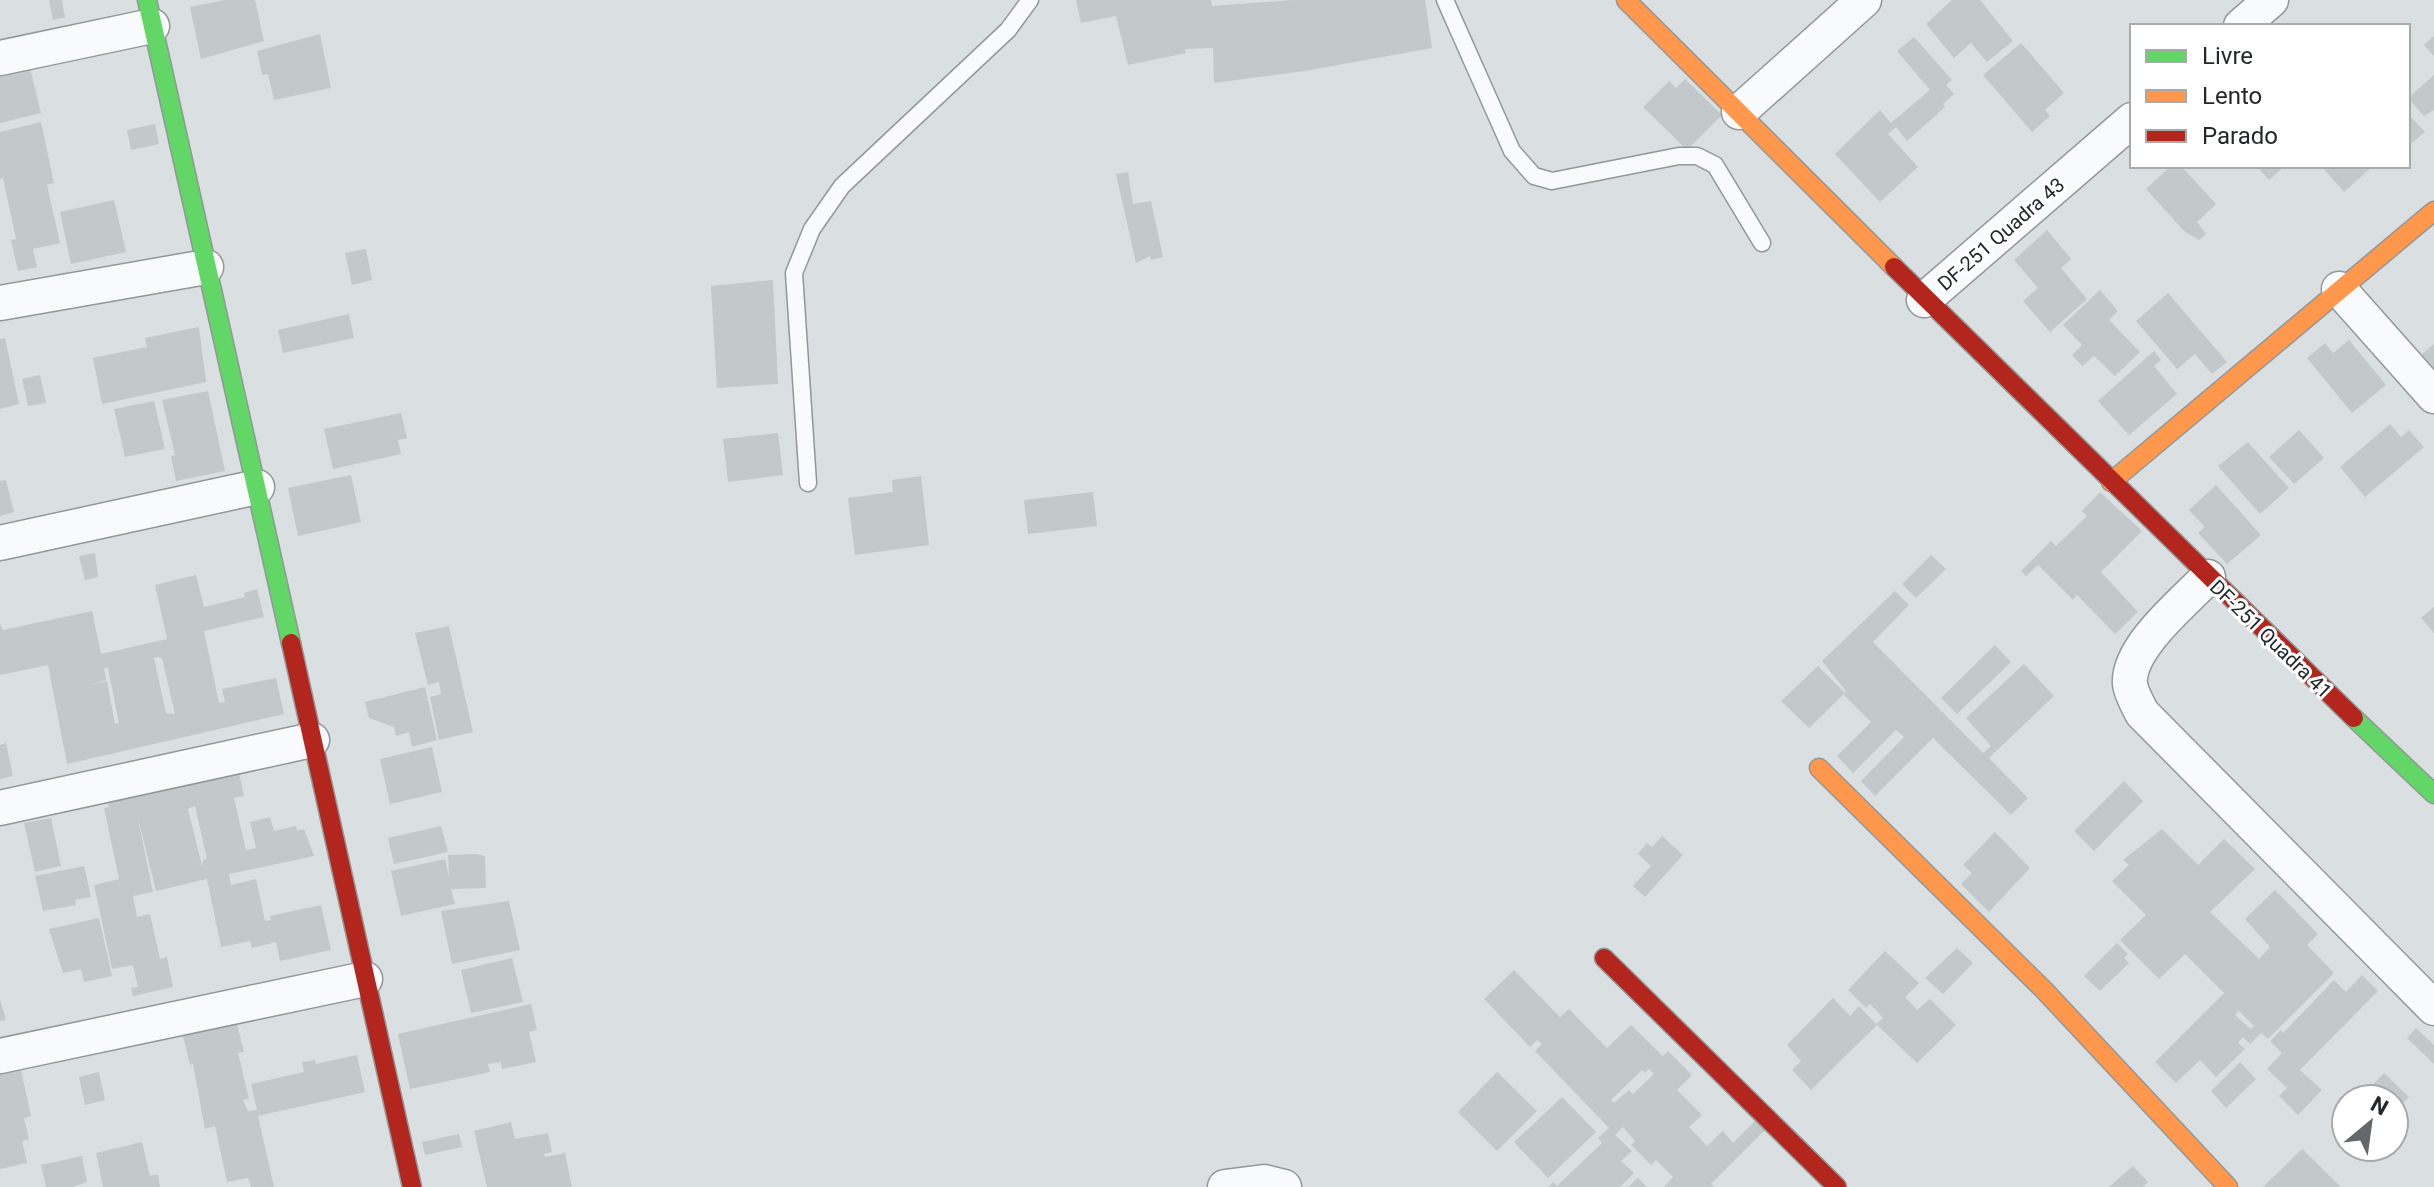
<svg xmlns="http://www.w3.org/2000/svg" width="2434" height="1187" viewBox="0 0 2434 1187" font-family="Roboto,sans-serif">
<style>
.building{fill:#c3c8ca;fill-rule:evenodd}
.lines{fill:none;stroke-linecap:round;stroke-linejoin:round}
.lane-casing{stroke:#929798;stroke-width:19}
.street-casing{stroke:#929798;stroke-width:37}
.fast-casing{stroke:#929798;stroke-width:21}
.slow-casing{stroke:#929798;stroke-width:21}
.jam-casing{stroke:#929798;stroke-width:21}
.lane{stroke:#f9fafb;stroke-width:16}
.street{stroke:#f9fafb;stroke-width:34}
.fast{stroke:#63d668;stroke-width:18}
.slow{stroke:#ff974d;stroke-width:18}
.jam{stroke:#b3261e;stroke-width:18}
.labels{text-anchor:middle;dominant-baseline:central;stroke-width:6;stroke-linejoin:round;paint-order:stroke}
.street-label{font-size:20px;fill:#24282a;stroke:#fff}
</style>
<rect width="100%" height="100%" fill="#dae0e2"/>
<path class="building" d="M49,0H62L65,17L53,20Z
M225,0H255L264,41L201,59L190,7Z
M1076,0H1211L1212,6L1292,0H1425L1432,48L1305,71L1214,83L1213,48L1185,49L1186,53L1128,65L1116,16L1081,23Z
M1952,0H1980L2013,41L1987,62L1971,43L1954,58L1926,24Z
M320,34L331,88L274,100L268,74L262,75L257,51Z
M2434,36V56L2424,45Z
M1914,37L1952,80L1946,85L1954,94L1943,104L1945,107L1907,141L1896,127L1888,134L1918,167L1880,202L1835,154L1880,110L1891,123L1930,90L1897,51Z
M2021,43L2064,93L2045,110L2050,116L2032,132L1983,75Z
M30,68L41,113L0,123V75Z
M2434,75V110L2424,116L2408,98Z
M1685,79L1722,115L1687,150L1643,107L1669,81L1676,88Z
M2408,114L2425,132L2412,143L2408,139Z
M41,122L54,183L47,185L60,243L33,249L37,267L18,271L11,240L16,239L3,178L0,179V132Z
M155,124L159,144L131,150L127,130Z
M2171,166H2181L2216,204L2197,222L2206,234L2199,240L2185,232L2146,189Z
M2256,166H2285L2269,180Z
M2321,166H2373L2344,192Z
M1128,172L1133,204L1151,201L1163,257L1151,260L1150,256L1136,263L1116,174Z
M114,200L126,252L71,264L60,212Z
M2047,230L2071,259L2061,268L2087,299L2050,332L2023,301L2038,288L2014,260Z
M366,249L372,280L352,285L345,253Z
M773,280L778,384L717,388L711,286Z
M2100,290L2118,311L2109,320L2140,352L2115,376L2094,356L2082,366L2072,355L2082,345L2063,325Z
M2168,293L2227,362L2212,374L2195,354L2177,369L2136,321Z
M349,314L354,338L283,353L278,330Z
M199,327L206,382L102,404L93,358L147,347L145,338Z
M5,338L19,404L0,409V339Z
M2349,340L2386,385L2352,413L2307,358L2325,343L2333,353Z
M2434,344V369L2422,354Z
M2154,351L2161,360L2154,366L2177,394L2129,435L2098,401Z
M40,375L46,403L28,406L22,379Z
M208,391L225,471L176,481L171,456L175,455L162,400Z
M154,401L165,449L125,457L114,409Z
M401,413L407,438L398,440L401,454L333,469L324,429Z
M2390,424L2401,437L2409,430L2424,447L2365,497L2340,467Z
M2299,430L2324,458L2294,484L2269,457Z
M778,433L783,475L728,482L723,439Z
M2248,442L2289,488L2260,514L2218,466Z
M351,475L361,522L298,536L288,488Z
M921,476L929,545L855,555L848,498L893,492L892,480Z
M6,480L14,512L0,516V481Z
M2216,485L2261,535L2227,564L2198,533L2205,527L2189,510Z
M1093,492L1097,526L1028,534L1024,500Z
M2100,492L2142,531L2101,572L2138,612L2115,634L2077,595L2073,600L2038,565L2026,576L2021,571L2051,541L2056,546L2087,516L2082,511Z
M95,553L98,577L85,580L79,556Z
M1931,555L1946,569L1916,598L1902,584Z
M196,575L204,607L245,597L244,593L257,589L264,617L204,631L219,703L225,702L222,689L276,678L284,714L67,764L48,665L0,675V623L3,630L92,611L101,654L167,639L155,585ZM158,657L162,658L175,714L166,713L154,658ZM104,668H108L119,723L115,724L107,681L89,685L106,680Z
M1895,591L1909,605L1873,642L1983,753L1991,746L1966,718L2024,664L2054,696L1989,758L2028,798L2011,815L1933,738L1875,796L1861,781L1904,737L1896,730L1853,773L1837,756L1871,722L1843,694L1846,691L1822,661Z
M2434,607V633L2421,618Z
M449,626L473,732L439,740L430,697L441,694L439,682L428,685L415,633Z
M1995,645L2011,662L1957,714L1941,698Z
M1818,666L1845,693L1809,728L1781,701Z
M425,687L437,740L412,747L409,732L396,736L394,727L369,718L365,702Z
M6,743L13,776L0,779V745Z
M432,747L442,792L390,804L380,759Z
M238,768L244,796L234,798L246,850L256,848L250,822L270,817L274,831L296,826L297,831L304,829L314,856L229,874L231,885L256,879L265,921L271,920L270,916L321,905L331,950L280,961L276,942L252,948L250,941L221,947L207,879L156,891L137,814L153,892L133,896L137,917L150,914L160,959L167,957L173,987L133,996L131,988L138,987L133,965L112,969L94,885L119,879L104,808L109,807L107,798ZM195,806L207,859L203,860L202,866L188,809Z
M2124,781L2143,801L2094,851L2074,831Z
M51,818L61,866L35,872L24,823Z
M441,826L448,852L394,864L388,838Z
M2162,829L2198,865L2224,839L2255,869L2210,912L2259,959L2270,947L2245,919L2275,890L2318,934L2307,945L2334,973L2268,1039L2261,1033L2250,1044L2243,1037L2238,1043L2245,1049L2216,1077L2200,1060L2176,1083L2155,1062L2224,993L2185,954L2159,979L2120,940L2146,915L2112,881L2129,865L2123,860ZM2239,1011L2254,1026L2251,1029L2235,1015Z
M1995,832L2030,868L1989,912L1961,884L1972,873L1963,865Z
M1662,836L1683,855L1645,897L1633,886L1651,866L1638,854L1647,843L1652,847Z
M477,854L485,856L486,888L451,889L455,904L401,916L391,871L445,859L449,877L448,855Z
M84,866L91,897L75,900L76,905L43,911L35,876Z
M509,901L520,950L452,964L441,911Z
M99,918L112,976L84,982L81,969L63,973L49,929Z
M2117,943L2128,954L2124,958L2129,963L2100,991L2084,976Z
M1957,948L1973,963L1943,994L1925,978Z
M1885,951L1919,983L1905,997L1917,1010L1930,999L1956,1025L1917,1063L1876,1024L1883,1018L1870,1004L1866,1008L1848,990Z
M512,958L523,1002L471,1013L461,970Z
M1514,970L1560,1017L1569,1009L1607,1048L1631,1025L1663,1056L1668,1051L1692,1075L1677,1090L1702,1115L1689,1127L1707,1146L1723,1131L1733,1143L1756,1120L1765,1130L1711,1184L1715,1187H1664L1673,1177L1656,1160L1651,1165L1631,1145L1635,1141L1623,1127L1615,1135L1632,1151L1621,1161L1634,1173L1620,1187H1548L1553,1182L1557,1186L1602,1143L1598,1138L1609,1128L1535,1051L1542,1044L1537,1040L1530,1047L1484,999ZM1649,1069L1654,1074L1633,1094L1629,1090L1614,1103L1611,1100L1642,1070L1645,1073Z
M2362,975L2378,991L2300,1070L2322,1090L2298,1115L2279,1096L2287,1088L2267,1069L2282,1053L2270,1041L2281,1030L2283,1033L2334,980L2346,992Z
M1833,998L1850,1016L1859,1006L1877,1025L1811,1090L1792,1070L1801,1061L1787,1045Z
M0,999L6,1020L0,1021Z
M531,1004L537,1030L529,1032L536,1062L502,1069L501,1062L488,1064L490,1072L410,1089L398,1034Z
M236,1020L244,1052L238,1053L249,1099L243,1100L248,1111L257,1110L251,1084L304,1072L302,1062L315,1060L316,1064L357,1055L365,1092L258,1116L274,1187H251L248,1178L227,1182L215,1126L205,1129L193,1064L190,1065L182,1032Z
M2416,1028L2434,1045V1064L2407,1038Z
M2240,1062L2256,1079L2226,1108L2211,1091Z
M20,1066L31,1116L24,1118L29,1139L22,1141L27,1163L0,1169V1070Z
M99,1072L105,1100L85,1105L79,1077Z
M1497,1072L1537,1111L1497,1151L1458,1112Z
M2384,1073L2409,1097L2394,1113V1099H2359Z
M1562,1097L1596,1132L1548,1178L1514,1142Z
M511,1122L515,1139L548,1133L552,1152L544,1154L545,1157L565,1153L572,1187H487L474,1131Z
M459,1134L462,1147L425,1155L422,1142Z
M142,1142L150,1176L158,1174L160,1187H103L96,1153Z
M2302,1149L2341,1187H2263Z
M82,1156L87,1182L73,1187H46L41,1165Z
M2133,1166L2148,1182L2143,1187H2109Z
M1638,1178L1647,1187H1628Z"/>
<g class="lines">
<defs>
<path id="lane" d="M1445,0L1512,151L1534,176L1552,181L1679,156H1697L1715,165L1762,243
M808,483L794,273L812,229L842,186L1008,30L1030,0"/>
<path id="street" d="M2241,26L2271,0
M0,58L152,26
M1739,112L1864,0
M2339,289L2434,396
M1924,300L2132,120
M0,303L206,267
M0,543L257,487
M2208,577C2184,602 2127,648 2130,684C2131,693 2138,705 2142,713L2434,1008
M0,808L312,740
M0,1056L365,979
M1225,1187L1264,1182L1284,1187"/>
<path id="fast" d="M147,0L291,643
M2354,718L2434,794"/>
<path id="slow" d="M1626,0L1894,267
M2111,482L2434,211
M1819,768L2044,990L2228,1187"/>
<path id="jam" d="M1894,267L2354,718
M291,643L412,1187
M1604,958L1837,1187"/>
</defs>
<use href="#lane" class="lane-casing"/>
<use href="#street" class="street-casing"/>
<use href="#fast" class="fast-casing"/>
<use href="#slow" class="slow-casing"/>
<use href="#jam" class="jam-casing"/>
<use href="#lane" class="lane"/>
<use href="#street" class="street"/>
<use href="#fast" class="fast"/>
<use href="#slow" class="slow"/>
<use href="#jam" class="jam"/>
</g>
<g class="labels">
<g class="street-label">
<text transform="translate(2001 234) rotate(-41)">DF-251 Quadra 43</text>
<text transform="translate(2271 639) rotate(44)">DF-251 Quadra 41</text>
</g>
</g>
<rect x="2130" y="24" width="280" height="144" fill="#ffffff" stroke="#a7a9aa" stroke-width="2"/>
<rect x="2146" y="50" width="40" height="12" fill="#63d668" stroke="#a7a9aa" stroke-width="2"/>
<text x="2202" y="64" font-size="24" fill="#24282a">Livre</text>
<rect x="2146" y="90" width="40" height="12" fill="#ff974d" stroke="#a7a9aa" stroke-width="2"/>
<text x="2202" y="104" font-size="24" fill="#24282a">Lento</text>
<rect x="2146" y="130" width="40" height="12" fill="#b3261e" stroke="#a7a9aa" stroke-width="2"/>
<text x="2202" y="144" font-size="24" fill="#24282a">Parado</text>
<g transform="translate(2370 1123) rotate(29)"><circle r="38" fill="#ffffff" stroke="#a7a9aa" stroke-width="2"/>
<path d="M0-6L14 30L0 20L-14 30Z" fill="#64686a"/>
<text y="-12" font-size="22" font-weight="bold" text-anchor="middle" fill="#24282a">N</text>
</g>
</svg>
